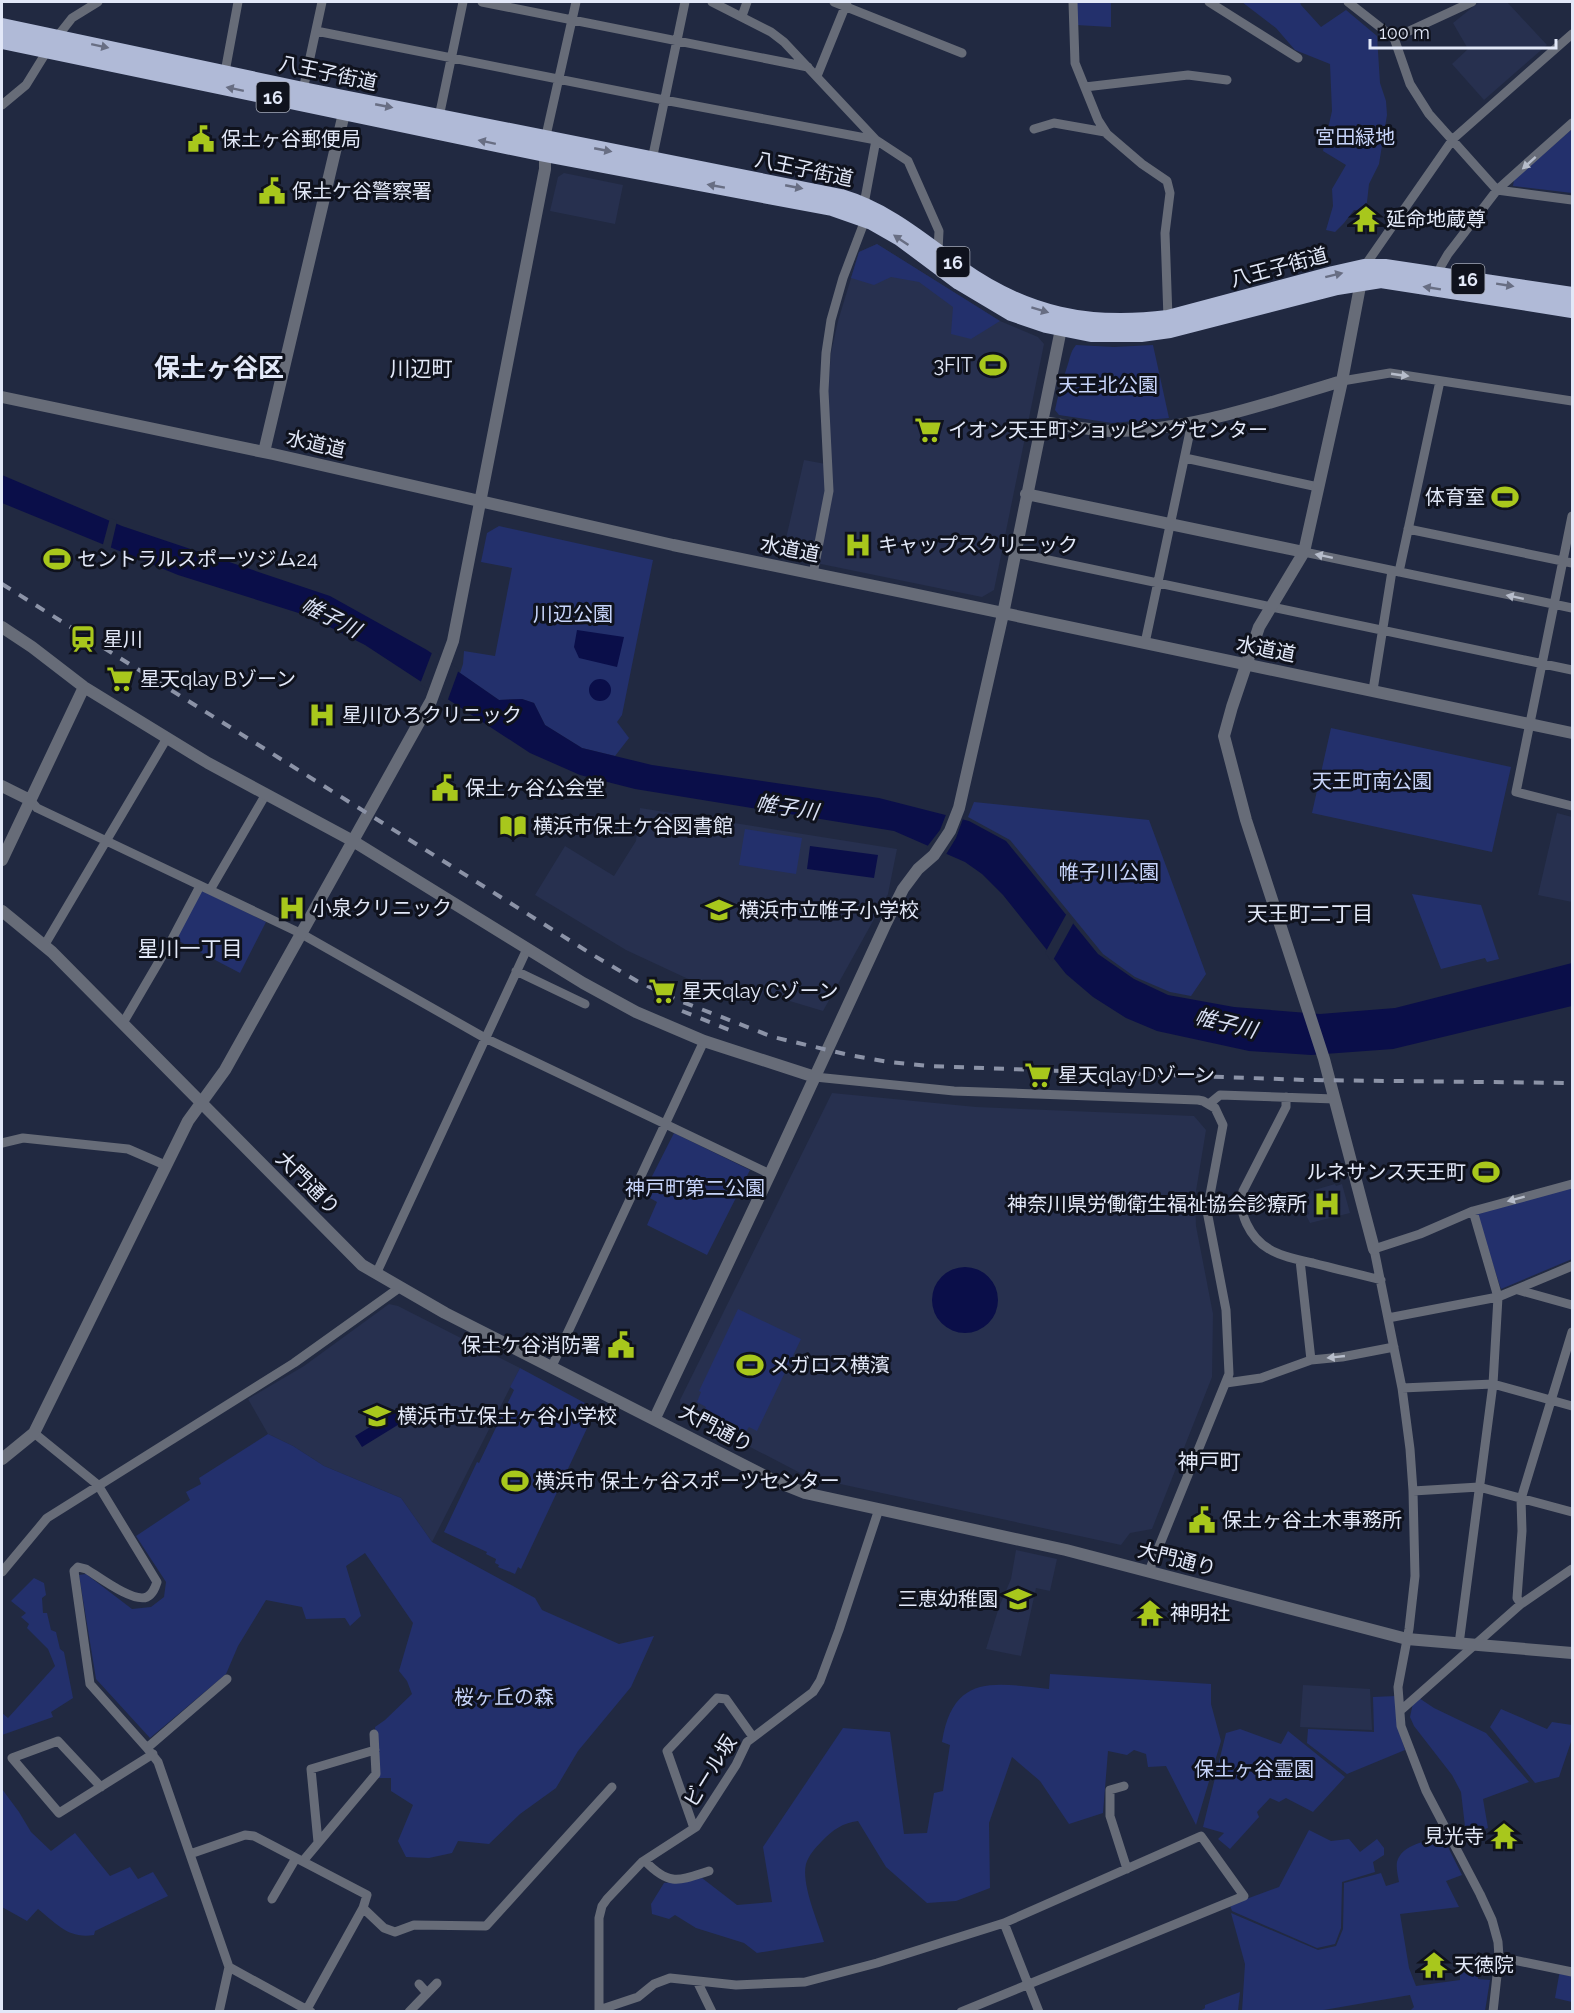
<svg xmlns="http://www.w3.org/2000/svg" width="1574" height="2013" viewBox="0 0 1574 2013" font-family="Raleway,'Noto Sans JP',sans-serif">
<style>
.built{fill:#27304f}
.green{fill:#23306c}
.water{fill:#0a0e49}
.pier{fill:#212941}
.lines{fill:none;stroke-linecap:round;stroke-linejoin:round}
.minor{stroke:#676c78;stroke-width:9}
.tertiary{stroke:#676c78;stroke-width:12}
.trunk{stroke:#b0bad7;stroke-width:16}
.rail{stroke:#8c93a7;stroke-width:4;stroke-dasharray:10 10;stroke-linecap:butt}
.oneway{fill:#686e83}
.oneway2{fill:#b7bdcb}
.labels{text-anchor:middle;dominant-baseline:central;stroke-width:6;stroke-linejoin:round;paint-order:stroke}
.shield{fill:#0f121d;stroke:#a3a8b6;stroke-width:1.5}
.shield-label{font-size:18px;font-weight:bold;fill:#e2e8f8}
.street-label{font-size:20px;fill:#e2e8f8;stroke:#0f121d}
.park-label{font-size:20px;fill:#c7d4fa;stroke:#0f121d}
.poi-label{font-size:20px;fill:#e2e8f8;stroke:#0f121d;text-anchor:start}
.neighbourhood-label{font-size:21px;fill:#e2e8f8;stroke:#0f121d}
.water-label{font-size:21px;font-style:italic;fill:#d9e0f4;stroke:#0f121d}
.district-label{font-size:26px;font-weight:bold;fill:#e2e8f8;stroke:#0f121d}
</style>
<rect width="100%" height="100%" fill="#212941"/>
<path class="built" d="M1479,2H1507L1547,45L1484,100L1452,64L1468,49L1453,23Z
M564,173L623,185L615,224L550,211L558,177Z
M877,244L1000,321L1038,337L1044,344L994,590L982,597L782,556L804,460L831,465L828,390L831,353L838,321L859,252Z
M640,808L897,849L888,894L823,1011L763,993L758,1005L699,984L626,950L535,895L565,846L614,876L636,841Z
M1557,813L1572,817V902L1538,895Z
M832,1093L976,1107L1194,1116L1206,1130L1195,1197L1196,1226L1213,1314L1212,1377L1152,1529L1130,1533L1121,1545L808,1477L681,1411L680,1400Z
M1335,1184L1336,1186L1342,1184L1350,1213L1310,1223L1306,1215L1309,1214L1304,1195L1311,1193V1191Z
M389,1304L398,1306L520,1368L432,1542L401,1498L324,1466L293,1446L268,1434L248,1399L304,1366Z
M1016,1550L1057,1559L1050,1591L1036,1588L1021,1656L986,1649L999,1607L1011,1579Z
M1303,1685L1370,1689L1372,1730L1300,1727Z"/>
<path class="green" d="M1076,2H1111V27L1076,25Z
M1242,2H1300L1301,5L1321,27L1346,10L1377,36L1380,83L1386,101L1387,115L1379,164L1369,184L1366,211L1354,210L1344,223L1335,232L1326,230L1333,206L1332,189L1346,165L1323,151L1332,111L1330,64L1295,50L1276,28Z
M1572,129V193L1513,186L1514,180Z
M877,244L1000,321L971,339L951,334L953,307L919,282L891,277L874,285L851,278L859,252Z
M1076,345L1114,347L1153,345L1169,418L1112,423L1059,415L1055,410C1058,395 1062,382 1067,367C1070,359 1070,352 1076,345Z
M499,526L653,560L622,715L617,722L629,738L615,756L582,748L545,725L534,703L522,699L499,700L460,673L463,664L464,651L495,656L512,568L481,562L487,533Z
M1331,728L1511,767L1492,852L1312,813Z
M974,802L1149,820L1206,974L1191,996L1170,992L1135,977L1103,954L1010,840L968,817Z
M745,829L802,838L796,874L739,865Z
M201,890L266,922L240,973L175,939Z
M1412,894L1481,905L1499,959L1487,962L1485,958L1441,969Z
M674,1133L750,1170L707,1255L647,1225L657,1202L643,1194Z
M1572,1186V1259L1501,1289L1476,1213Z
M738,1309L801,1339L757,1431L749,1427L745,1433C728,1432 716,1427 702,1416L706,1407L697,1402L701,1392L699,1391Z
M520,1368L596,1409L521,1569L518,1567L515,1574L498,1567L499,1565L495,1563L496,1559L486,1554L487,1552L444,1532L477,1462L479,1463L514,1390L510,1387Z
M268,1434L293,1446L324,1466L401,1498L432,1542L535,1598L542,1610L619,1644L654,1636L631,1687L578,1751L556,1788L520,1814L489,1844L458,1841L452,1853L429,1858L406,1857L398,1841L413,1805L391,1791V1778H379L375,1727L385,1720L412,1694L407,1681L399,1671L413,1623L365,1553L346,1566L361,1616L350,1626L345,1618L306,1619L302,1607L266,1600L238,1646L226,1674L150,1738L96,1679L79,1575L86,1574L132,1609L151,1607L164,1597L166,1582L136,1536L190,1500L186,1492L201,1484L199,1478Z
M34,1578L44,1583L46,1595L42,1598L43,1613H47L51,1630L56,1632L60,1649L64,1652L73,1698L51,1712L53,1717L2,1735V1713L8,1718L55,1666L48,1649L27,1628L29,1624L21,1617L26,1613L11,1601Z
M1050,1674L1211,1684V1704L1221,1741L1196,1825L1166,1766L1148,1767L1146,1754L1134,1750L1127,1755L1108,1751L1103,1813L1069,1824L1040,1781L1012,1757L989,1823L990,1888L956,1901L927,1903L886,1867L858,1821C842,1823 833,1830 822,1841C816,1847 808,1856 806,1864C801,1884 818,1922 824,1942L757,1953L744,1943L696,1928L675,1915L669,1919L652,1914L651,1904L664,1883L702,1878L737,1905L772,1902L763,1847L843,1728L890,1732L904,1834L927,1833L934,1793L943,1791L950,1745L942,1742C953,1673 994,1683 1049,1689Z
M1396,1696L1399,1731L1405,1750L1347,1774L1307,1743L1308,1729L1374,1732L1373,1697Z
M1419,1698L1434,1708L1486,1733L1529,1782L1483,1799L1488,1828L1466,1835L1461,1792L1452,1775L1414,1726L1410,1717L1413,1703Z
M1501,1709L1547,1729L1552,1722L1572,1725V1739L1559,1777L1535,1783L1490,1727Z
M1240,1729L1281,1744L1288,1731L1345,1777L1313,1812L1286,1798L1279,1802L1270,1798L1257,1812L1259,1817L1230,1849L1218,1839L1224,1833L1203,1827L1226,1733Z
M2,1789L19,1812L31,1832L51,1851L75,1833L110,1876L130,1867L138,1879L153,1872L168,1896L95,1931L94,1935C68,1939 57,1924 38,1909L27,1921L2,1907Z
M1309,1830L1331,1841L1349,1839L1360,1852L1377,1839L1384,1848V1855L1373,1862L1375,1872L1342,1882L1341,1928L1335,1944L1317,1948L1232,1911L1230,1905L1279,1887Z
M1443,1837L1462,1875L1446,1881L1459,1907L1400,1914L1409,1968L1416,1986L1460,1980V1972L1477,1970L1478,1979L1490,1980L1485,2011H1410L1414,2007L1410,1995L1318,2011H1242L1245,1964L1231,1913L1318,1950L1336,1946L1343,1929L1344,1883L1381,1873L1386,1886L1399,1882C1398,1876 1396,1868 1397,1862C1402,1844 1427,1841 1443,1837Z
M1560,1970L1572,1972V2002L1555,1998Z
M1240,1992L1238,2011H1200L1205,2008V2005Z"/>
<path class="water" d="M2,475L122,526L330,596L427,650L499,700L522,699L534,703L545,725L582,748L652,765L879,798L969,821L1006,841L1098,954L1134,979L1168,995L1234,1007L1320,1014L1395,1008L1572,963V1006L1393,1049L1311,1055L1249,1051L1157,1031L1126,1018L1093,997L1066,974L1003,895L982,874L965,862L894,831L635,789L580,775L530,753L365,645L308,616L178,575L2,503Z
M577,630L624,637L617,667L579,658L574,647Z
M589 690a11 11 0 1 1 22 0a11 11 0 1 1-22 0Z
M810,846L878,855L874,878L807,869Z
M932 1300a33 33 0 1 1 66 0a33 33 0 1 1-66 0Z
M395,1412L401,1423L362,1447L355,1436Z"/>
<path class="pier" d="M110,518L117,521L110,551L102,548Z
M433,650L459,669L447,702L420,684Z
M947,812L964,816L956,838L945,856L926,848L940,830Z
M1067,913L1074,922L1052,962L1045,953Z"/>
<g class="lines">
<path class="minor" d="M482,2L808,67
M712,2L771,32L784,42L876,140L908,161L939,231L938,251
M834,2L962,53
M1073,2L1075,63L1098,120L1107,134L1142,164L1167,181L1170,193L1165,233L1168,318
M1209,2L1298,58
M1348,2L1394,38L1410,84L1429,114L1497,190L1572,200
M742,16L747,2
M316,31L664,100L876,140L864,204
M57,37L72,18L98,2
M1394,38L1472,2
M225,72L238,2
M817,76L847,2
M1085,87L1188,75L1227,80
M303,90L322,2
M2,105L26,85L47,51
M439,117L463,2
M1034,129L1054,123L1105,132
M545,140L576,2
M652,160L685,2
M1364,267L1453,139L1572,34
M1438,275L1441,266L1448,254L1497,190L1572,123
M1342,381L1390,373L1572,401
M1185,458L1318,487
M1572,516L1516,792L1572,806
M1408,529L1572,563
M1304,552L1572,608
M1015,553L1572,670
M1399,572L1440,381
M813,574L829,491L824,391L826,353L831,320L843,278L865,220
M1145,643L1192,422
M1373,690L1392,571
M30,800L37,808L300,933L485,1038L770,1174
M210,890L266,794
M44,946L167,738
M516,971L585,1004
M123,1023L171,941L200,886
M815,1077L954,1091L1198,1100L1203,1101L1215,1108L1223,1125L1207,1211L1226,1310L1229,1374L1149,1571
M1286,1097V1107L1243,1191C1237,1212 1250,1238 1269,1249C1282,1257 1299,1260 1313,1263C1336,1269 1358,1274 1381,1280
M1209,1104L1220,1095L1335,1099
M2,1143L23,1138L128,1149L165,1165
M1300,1260L1311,1360
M376,1274L527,949
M1518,1290L1572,1305
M1388,1318L1498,1297L1572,1266
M552,1366L704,1041
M1226,1383L1261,1378L1311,1360L1342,1357L1394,1347
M1402,1388L1493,1384L1572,1406
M34,1433L98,1485L157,1582C155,1588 153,1594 147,1597C133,1603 99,1577 86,1569L78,1567L74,1571L90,1684L147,1748L158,1762L229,1967L219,2012
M1413,1491L1479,1487L1572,1512
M2,1572L47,1518L294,1363L399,1288
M1521,1604L1517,1598L1522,1531L1521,1499L1572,1332
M1459,1644L1493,1384L1498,1297L1473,1211
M1400,1711L1521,1604L1572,1569
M147,1748L227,1679
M1124,1786L1110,1790V1816L1127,1869
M101,1787L58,1741L12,1758L59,1813L153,1754
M694,1828L667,1751L717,1698L726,1699L753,1737
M318,1842L311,1769L375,1750
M190,1854L245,1835L254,1836L367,1895L363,1908L307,2009
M303,1861L376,1774L374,1734
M645,1861C669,1886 678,1881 709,1871
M272,1899L296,1858
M363,1908L384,1928L395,1932L414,1925L486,1926L612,1787
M1004,1923L1039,2012
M1499,1957L1572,1972
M229,1967L311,2012
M697,1981L712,2012
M419,1984L427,1993
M599,2010L638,1997L654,1984L670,1978L736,1985L805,1982L877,1963L1004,1923L1201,1836L1244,1896L961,2012
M409,2012L437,1983
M599,2012V1918L602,1906L607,1899L642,1862L696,1827L736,1765L747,1742L813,1692L820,1681L839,1630L879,1509
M1493,2012L1499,1957L1498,1942L1492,1920L1480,1894L1426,1791L1401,1726L1398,1687L1409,1629L1415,1576L1413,1491L1410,1449L1402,1388L1374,1249L1420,1234L1473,1211L1572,1184"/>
<path class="tertiary" d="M1362,276L1342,381L1304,552L1259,627L1232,707L1224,736L1246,820L1324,1059L1374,1249
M2,397L273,454L673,545L903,592L1572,733
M1041,422C1064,425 1087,430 1110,431C1187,432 1268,403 1342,381
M264,452L346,105
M1026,494L1304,552
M2,627L32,647L84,687L128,714L208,763L353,841L583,983L636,1012L704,1041L815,1077
M2,786L30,800
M2,860L84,687
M2,911L52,952L362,1265L445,1313L775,1481L805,1493L1066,1550L1407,1639L1572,1653
M655,1418L770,1174L886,923L903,889L918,869L934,855L950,831L959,808L1003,614L1061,329
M2,1459L34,1433L188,1121L225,1070L431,701L453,641L545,169V154"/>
<path class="trunk" d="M2,26L303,90L841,197C888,211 922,241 961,269C1026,315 1089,328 1168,318L1333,274L1364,267H1385L1572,295
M2,41L545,154L832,208L872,222L900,238L959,282L1011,313L1046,325L1091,334H1141L1170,330L1337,287L1381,280L1572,310"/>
<path class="rail" d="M2,584L593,955L637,981L675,999L773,1037L849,1055L889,1062L929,1066L1304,1080L1572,1083
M682,1011L737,1033"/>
</g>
<defs><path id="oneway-solid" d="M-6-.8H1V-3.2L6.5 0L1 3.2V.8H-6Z" transform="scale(1.5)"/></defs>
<g class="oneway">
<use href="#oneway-solid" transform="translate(100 46) rotate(12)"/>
<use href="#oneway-solid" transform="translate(235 89) rotate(-168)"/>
<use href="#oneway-solid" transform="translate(384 106) rotate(11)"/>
<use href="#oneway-solid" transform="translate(487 142) rotate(-168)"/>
<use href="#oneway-solid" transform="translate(603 150) rotate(11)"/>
<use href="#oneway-solid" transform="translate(716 186) rotate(-170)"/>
<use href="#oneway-solid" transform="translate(794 187) rotate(11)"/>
<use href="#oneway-solid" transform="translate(901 240) rotate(-146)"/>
<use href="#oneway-solid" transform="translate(1334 275) rotate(-14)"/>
<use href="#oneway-solid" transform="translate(1505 285) rotate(9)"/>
<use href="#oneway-solid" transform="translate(1432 288) rotate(-171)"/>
<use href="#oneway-solid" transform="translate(1040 310) rotate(17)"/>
</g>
<g class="oneway2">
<use href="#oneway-solid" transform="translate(1529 163) rotate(138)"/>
<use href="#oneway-solid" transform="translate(1400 375) rotate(8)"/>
<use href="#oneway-solid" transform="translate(1324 556) rotate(-168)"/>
<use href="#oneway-solid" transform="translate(1515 597) rotate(-168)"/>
<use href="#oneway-solid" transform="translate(1516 1199) rotate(165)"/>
<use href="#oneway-solid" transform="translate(1336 1357) rotate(174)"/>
</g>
<defs>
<symbol id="civic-bare" viewBox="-9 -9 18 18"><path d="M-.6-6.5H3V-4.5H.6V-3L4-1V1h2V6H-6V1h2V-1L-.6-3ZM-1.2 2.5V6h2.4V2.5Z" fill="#a8c71c" stroke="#0f121d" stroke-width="2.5" paint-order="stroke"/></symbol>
<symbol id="temple-bare" viewBox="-9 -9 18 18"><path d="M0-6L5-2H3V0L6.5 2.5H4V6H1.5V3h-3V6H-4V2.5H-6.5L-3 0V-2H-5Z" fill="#a8c71c" stroke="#0f121d" stroke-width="2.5" paint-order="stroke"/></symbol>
<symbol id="stadium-bare" viewBox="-9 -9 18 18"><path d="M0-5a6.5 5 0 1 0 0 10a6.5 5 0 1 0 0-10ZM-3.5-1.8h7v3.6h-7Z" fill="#a8c71c" stroke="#0f121d" stroke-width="2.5" paint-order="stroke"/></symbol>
<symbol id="supermarket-bare" viewBox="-9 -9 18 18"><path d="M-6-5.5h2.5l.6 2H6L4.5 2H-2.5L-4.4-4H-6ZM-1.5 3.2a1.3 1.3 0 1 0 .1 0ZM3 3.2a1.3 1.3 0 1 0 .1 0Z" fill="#a8c71c" stroke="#0f121d" stroke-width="2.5" paint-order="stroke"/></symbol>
<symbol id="hospital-bare" viewBox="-9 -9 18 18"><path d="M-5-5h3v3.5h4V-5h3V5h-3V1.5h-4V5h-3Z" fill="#a8c71c" stroke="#0f121d" stroke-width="2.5" paint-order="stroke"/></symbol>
<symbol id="station-bare" viewBox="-9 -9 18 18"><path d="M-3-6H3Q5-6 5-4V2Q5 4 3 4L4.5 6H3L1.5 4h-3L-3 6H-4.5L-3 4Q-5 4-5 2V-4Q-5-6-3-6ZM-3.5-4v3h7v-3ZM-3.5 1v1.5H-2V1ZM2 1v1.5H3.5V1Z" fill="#a8c71c" stroke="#0f121d" stroke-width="2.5" paint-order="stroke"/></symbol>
<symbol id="library-bare" viewBox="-9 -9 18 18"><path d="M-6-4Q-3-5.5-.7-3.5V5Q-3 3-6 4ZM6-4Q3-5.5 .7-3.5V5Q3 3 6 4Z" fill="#a8c71c" stroke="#0f121d" stroke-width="2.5" paint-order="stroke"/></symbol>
<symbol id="school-bare" viewBox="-9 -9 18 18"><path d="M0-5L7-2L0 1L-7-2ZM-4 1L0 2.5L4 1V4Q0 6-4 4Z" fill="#a8c71c" stroke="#0f121d" stroke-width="2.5" paint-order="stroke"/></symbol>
</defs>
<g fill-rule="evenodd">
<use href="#civic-bare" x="182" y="120" width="38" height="38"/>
<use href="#civic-bare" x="253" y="172" width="38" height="38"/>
<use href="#temple-bare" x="1347" y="200" width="38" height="38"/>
<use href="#stadium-bare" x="974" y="346" width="38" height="38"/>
<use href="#supermarket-bare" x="909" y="411" width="38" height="38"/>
<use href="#stadium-bare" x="1486" y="478" width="38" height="38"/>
<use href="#hospital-bare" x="839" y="526" width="38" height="38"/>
<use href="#stadium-bare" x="38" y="540" width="38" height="38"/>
<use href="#station-bare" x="64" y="620" width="38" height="38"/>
<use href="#supermarket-bare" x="101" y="660" width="38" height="38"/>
<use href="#hospital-bare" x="303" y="696" width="38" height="38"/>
<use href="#civic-bare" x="426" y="769" width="38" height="38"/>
<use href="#library-bare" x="494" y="807" width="38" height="38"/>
<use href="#hospital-bare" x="273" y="889" width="38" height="38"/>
<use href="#school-bare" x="700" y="891" width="38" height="38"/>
<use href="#supermarket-bare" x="643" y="972" width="38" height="38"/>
<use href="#supermarket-bare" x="1019" y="1056" width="38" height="38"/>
<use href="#stadium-bare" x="1467" y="1153" width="38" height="38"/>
<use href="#hospital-bare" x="1308" y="1185" width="38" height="38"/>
<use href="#civic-bare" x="602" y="1326" width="38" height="38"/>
<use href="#stadium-bare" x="731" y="1346" width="38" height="38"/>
<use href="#school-bare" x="358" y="1397" width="38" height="38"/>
<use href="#stadium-bare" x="496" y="1462" width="38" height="38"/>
<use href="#civic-bare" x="1183" y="1501" width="38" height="38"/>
<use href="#school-bare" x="999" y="1580" width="38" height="38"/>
<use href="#temple-bare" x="1131" y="1594" width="38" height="38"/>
<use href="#temple-bare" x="1485" y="1817" width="38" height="38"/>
<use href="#temple-bare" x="1415" y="1946" width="38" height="38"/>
</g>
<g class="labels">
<g class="shield">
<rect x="256.5" y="82" width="33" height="30" rx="4.5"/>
<rect x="936.5" y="247" width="33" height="30" rx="4.5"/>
<rect x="1451.5" y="264" width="33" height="30" rx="4.5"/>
</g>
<g class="shield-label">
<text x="273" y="97">16</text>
<text x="953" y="262">16</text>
<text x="1468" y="279">16</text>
</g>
<g class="street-label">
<text transform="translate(328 73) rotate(12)">八王子街道</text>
<text transform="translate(804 169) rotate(12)">八王子街道</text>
<text transform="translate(1279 267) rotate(-15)">八王子街道</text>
<text transform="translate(316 444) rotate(13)">水道道</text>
<text transform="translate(790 549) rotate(11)">水道道</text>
<text transform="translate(1266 649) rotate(11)">水道道</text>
<text transform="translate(308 1183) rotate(45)">大門通り</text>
<text transform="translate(716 1428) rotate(28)">大門通り</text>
<text transform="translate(1177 1559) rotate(14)">大門通り</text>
<text transform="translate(710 1771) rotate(-58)">ビール坂</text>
</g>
<g class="park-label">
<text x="1355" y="137">宮田緑地</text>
<text x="1108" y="385">天王北公園</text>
<text x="573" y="614">川辺公園</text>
<text x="1372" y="781">天王町南公園</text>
<text x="1109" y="872">帷子川公園</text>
<text x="695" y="1188">神戸町第二公園</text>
<text x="504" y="1697">桜ヶ丘の森</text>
<text x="1254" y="1769">保土ヶ谷霊園</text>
</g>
<g class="poi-label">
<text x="221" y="139">保土ヶ谷郵便局</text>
<text x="292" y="191">保土ケ谷警察署</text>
<text x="1386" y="219">延命地蔵尊</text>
<text x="973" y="365" text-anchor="end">3FIT</text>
<text x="948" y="430">イオン天王町ショッピングセンター</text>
<text x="1485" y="497" text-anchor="end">体育室</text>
<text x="878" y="545">キャップスクリニック</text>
<text x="77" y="559">セントラルスポーツジム24</text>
<text x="103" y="639">星川</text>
<text x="140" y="679">星天qlay Bゾーン</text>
<text x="342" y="715">星川ひろクリニック</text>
<text x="465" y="788">保土ヶ谷公会堂</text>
<text x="533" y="826">横浜市保土ケ谷図書館</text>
<text x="312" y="908">小泉クリニック</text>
<text x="739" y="910">横浜市立帷子小学校</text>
<text x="682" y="991">星天qlay Cゾーン</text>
<text x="1058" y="1075">星天qlay Dゾーン</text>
<text x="1466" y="1172" text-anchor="end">ルネサンス天王町</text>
<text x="1307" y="1204" text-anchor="end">神奈川県労働衛生福祉協会診療所</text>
<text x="601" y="1345" text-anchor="end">保土ケ谷消防署</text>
<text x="770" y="1365">メガロス横濱</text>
<text x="397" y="1416">横浜市立保土ヶ谷小学校</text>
<text x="535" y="1481">横浜市 保土ヶ谷スポーツセンター</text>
<text x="1222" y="1520">保土ヶ谷土木事務所</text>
<text x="998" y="1599" text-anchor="end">三恵幼稚園</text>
<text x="1170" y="1613">神明社</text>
<text x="1484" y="1836" text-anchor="end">見光寺</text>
<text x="1454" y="1965">天徳院</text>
</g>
<g class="neighbourhood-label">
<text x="421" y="368">川辺町</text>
<text x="1310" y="913">天王町二丁目</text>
<text x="190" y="948">星川一丁目</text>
<text x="1209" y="1461">神戸町</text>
</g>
<g class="water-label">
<text transform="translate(331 617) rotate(27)">帷子川</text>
<text transform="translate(787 807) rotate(9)">帷子川</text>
<text transform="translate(1226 1023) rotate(14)">帷子川</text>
</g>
<g class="district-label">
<text x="219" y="368">保土ヶ谷区</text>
</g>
</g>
<rect width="1574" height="2013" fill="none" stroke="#e2e8f8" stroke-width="6"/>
<path d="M1370 39v9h186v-9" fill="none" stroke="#e2e8f8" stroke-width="3"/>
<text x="1379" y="39" font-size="18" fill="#e2e8f8" stroke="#0f121d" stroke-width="4.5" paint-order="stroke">100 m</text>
</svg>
